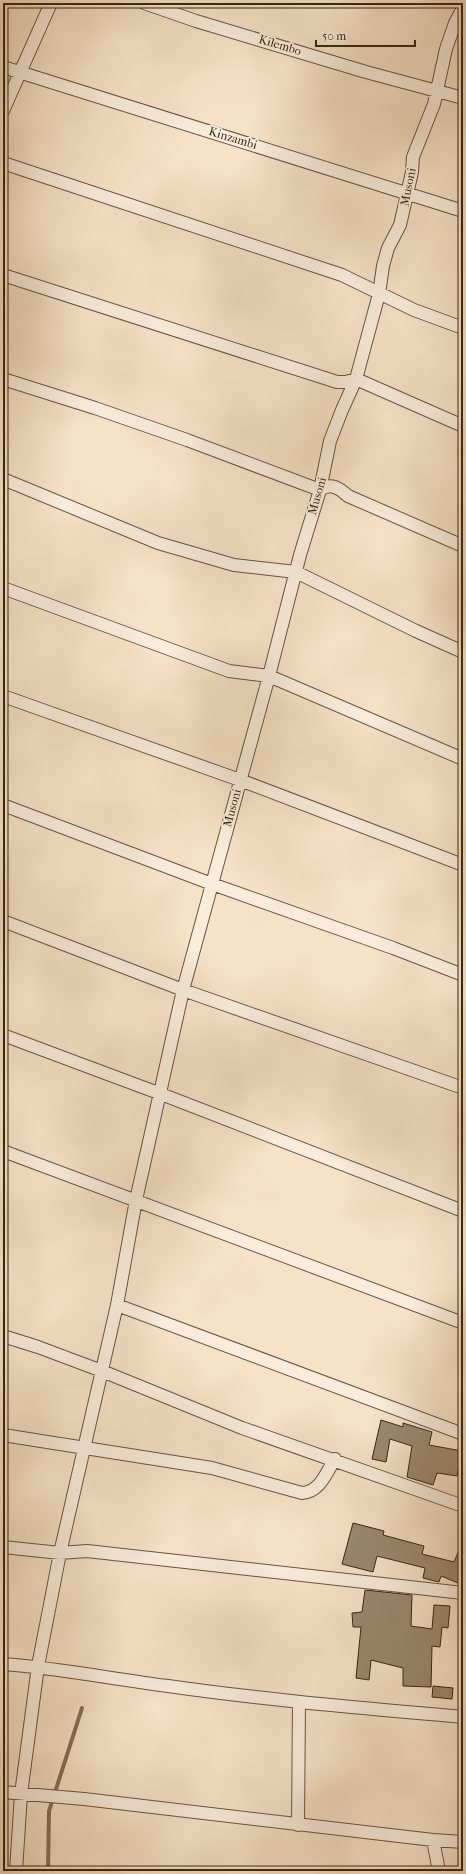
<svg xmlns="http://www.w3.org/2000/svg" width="466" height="1874" viewBox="0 0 466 1874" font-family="'IM FELL French Canon',serif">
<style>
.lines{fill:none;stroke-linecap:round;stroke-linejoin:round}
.stream{stroke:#837059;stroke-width:4}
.building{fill:#9a886f;stroke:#372610}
.street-casing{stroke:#67553e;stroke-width:14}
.street{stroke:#f9ecdb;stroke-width:12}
.labels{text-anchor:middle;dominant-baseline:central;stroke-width:3.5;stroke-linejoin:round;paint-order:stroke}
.street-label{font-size:12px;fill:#372610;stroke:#f9ecdb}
</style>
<rect width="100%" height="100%" fill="#f6e2c7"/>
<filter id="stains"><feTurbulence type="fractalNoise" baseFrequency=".005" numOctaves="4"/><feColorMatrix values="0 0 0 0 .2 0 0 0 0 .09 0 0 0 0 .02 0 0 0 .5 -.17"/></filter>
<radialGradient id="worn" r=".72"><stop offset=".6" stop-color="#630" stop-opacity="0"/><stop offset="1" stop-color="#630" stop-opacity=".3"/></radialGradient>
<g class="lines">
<path class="stream" d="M48,1871L49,1811L82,1708"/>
</g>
<path class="building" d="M381,1420L403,1427V1423L432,1432L429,1445L462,1451L457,1476L437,1473L433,1485L407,1477L412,1446L390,1439L386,1462L372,1459Z
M353,1523L384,1531L383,1535L424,1546L422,1554L454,1562L463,1541V1585L441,1576L439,1582L423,1578L425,1568L377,1556L373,1572L342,1564Z
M365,1590L412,1595L411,1626L432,1629L434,1605L450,1606L448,1628L442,1627L440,1647L432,1646L431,1687L403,1686V1668L371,1660L369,1680L356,1678L361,1627H353L352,1613L362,1612Z
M433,1686L453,1688L452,1699L432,1697Z"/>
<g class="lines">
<defs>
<path id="street" d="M144,3L196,21L366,72L463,98
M3,67L463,211
M3,111L51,3
M3,163L342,275L414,310L463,328
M3,275L337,382H346L356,379L463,426
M3,379L95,408L187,440L320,490C331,482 339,488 348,496L463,546
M3,479L158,543L234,565L296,572L416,631L463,652
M3,588L229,671L269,676L463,759
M3,696L240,780L463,865
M3,805L212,884L393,948L463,975
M3,921L183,990L463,1088
M3,1035L161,1094L463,1211
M3,1151L463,1323
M117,1305L463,1434
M3,1336L38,1347L102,1371L242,1428L463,1506
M3,1435L212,1468L302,1493C320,1492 326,1473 335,1459
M3,1547L60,1553L87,1551L463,1593
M3,1664C58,1668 113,1679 168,1686C266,1700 364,1708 463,1717
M3,1792L84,1799L433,1840L463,1842
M298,1825L299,1703
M433,1840L439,1871
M16,1871L21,1794L38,1666L60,1553L117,1305L136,1200L183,990L269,676L300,555L320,490L330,441L342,410L356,379L379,294L383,266L388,248L400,225L403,212L412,172L413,157L434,104L446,49L455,23L463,8"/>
</defs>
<use href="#street" class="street-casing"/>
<use href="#street" class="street"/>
</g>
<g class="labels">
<g class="street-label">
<text transform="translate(280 45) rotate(17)">Kilembo</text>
<text transform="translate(233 138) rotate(17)">Kinzambi</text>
<text transform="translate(408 187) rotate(-79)">Musoni</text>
<text transform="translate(317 496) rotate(-74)">Musoni</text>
<text transform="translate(232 808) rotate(-75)">Musoni</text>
</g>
</g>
<rect width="466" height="1874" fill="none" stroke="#f6e2c7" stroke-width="16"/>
<rect x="4" y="4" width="458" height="1866" fill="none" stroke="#372610" stroke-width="2"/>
<rect x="8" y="8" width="450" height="1858" fill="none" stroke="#372610"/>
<path d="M316 40v6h99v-6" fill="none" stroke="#372610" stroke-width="2"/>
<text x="322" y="40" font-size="12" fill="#372610" stroke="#f9ecdb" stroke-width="3" paint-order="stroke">50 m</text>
<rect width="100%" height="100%" filter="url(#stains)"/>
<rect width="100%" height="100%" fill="url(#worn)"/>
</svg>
